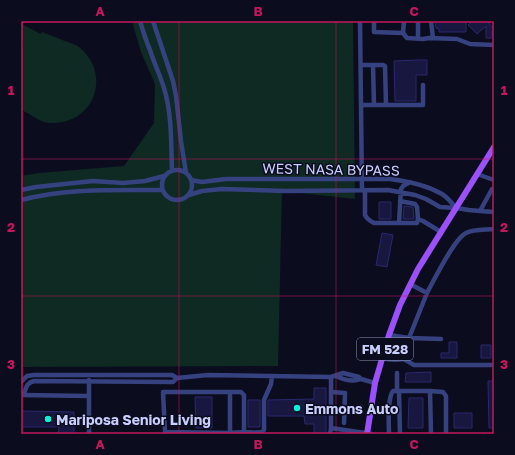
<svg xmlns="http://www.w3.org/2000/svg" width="515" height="455" viewBox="0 0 515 455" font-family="'Golos Text',sans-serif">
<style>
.green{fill:#0f2923}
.building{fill:#171740;stroke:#29296d}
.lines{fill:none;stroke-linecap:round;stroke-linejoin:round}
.minor{stroke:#36427f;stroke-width:4.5}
.major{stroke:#9a50ff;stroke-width:6}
.grid{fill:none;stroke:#c2185b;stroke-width:1;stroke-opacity:0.55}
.poi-dot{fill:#00f4db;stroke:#0c0c1f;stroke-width:1.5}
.labels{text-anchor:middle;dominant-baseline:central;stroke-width:3;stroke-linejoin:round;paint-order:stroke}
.shield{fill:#0c0c1f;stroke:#9094bc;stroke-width:1}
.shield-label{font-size:13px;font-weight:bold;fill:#c9ceff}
.street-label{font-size:14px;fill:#c9ceff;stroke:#0c0c1f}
.poi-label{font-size:14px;font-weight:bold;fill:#c9ceff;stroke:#0c0c1f;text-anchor:start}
.neatline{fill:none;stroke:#c2185b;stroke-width:1.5}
.grid-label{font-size:13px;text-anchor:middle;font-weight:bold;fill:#c2185b}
</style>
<rect width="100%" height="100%" fill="#0c0c1f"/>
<path class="green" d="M132,21H353L355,199L282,191L278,366L21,367V176L39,173L124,166L154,123L155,84L141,52Z
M21,24L41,34L42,32C50,35 57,38 65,41C70,43 75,44 79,47C111,73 96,121 55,123C39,124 34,115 21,110V56L23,42L21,30Z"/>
<path class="building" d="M435,21H466V32H439V29L436,28Z
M472,21H487L494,29V31H492V38H486V26L477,34L468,25Z
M418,60H427V75H416V101H395L394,61Z
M379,202H391V219H379Z
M404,206L413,207L414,219H403Z
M382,233L393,235L387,267L376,265Z
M449,342H457V358H441V353H449Z
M481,345H491V358H481Z
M431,372V382H405L406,373Z
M488,381H494V428H489Z
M314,388H326V434H314V424H305L304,416H268V400L314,399Z
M195,397H212V428H196Z
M409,398H423V428H408Z
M248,400H260V427H248Z
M21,411L74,412V434H58L59,427H21Z
M454,413H472V428H454Z"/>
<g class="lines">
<path class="minor" d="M140,21C143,31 146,41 150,50C154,63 160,75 164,88C172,114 171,143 172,171
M153,21L173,81L176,96L181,141L186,173
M360,21L362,190
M374,21V32L403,33
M404,21L403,33L407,38L423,39L429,38L457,39L470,44L494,45
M431,21L433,38
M418,39V21
M361,65H383L385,66L386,105
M373,65L374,105
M361,105H423V85
M162 185a15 15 0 1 1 30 0a15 15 0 1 1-30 0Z
M477,174L494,180
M191,180L202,182L226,179H390C407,181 426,185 442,194C447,197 452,203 456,208
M494,189H492L480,211L494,212
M21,190L36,187L93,181L123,183L145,181L164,176
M365,190V215C367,219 370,221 374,223H417L418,219L423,221L441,232
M189,195L202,191L222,189L286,191L388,190L415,195L426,199L440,207L456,208L469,210L480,211
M21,200C67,188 115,190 162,190
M400,201L415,204L417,207L418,219
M399,223L401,189L403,186L410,182
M410,284L427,293C434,280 454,239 466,233C474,229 485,230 494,229
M389,335L409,338L441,339
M382,358C389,360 397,360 404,359L414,365H491
M404,359L409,338L427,293
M397,373V391
M336,376C344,380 353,382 361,379
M331,377L343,373L359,377L361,379L375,383
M89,380V434
M21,382L27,376L34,375H172L177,378
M399,391L400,434
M430,391L443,392L446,396V434
M230,392H241L244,395V432
M331,392L345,393L344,423
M21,395L89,396
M23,395C27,388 25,384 34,381L173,382L177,378L208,375L331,377V428
M230,434V392H163L165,432L230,433C234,433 239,432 244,432C250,432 256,433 262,432L264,430V400L271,384L272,376
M330,434L331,428L372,434
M389,434C389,423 387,399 393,391H430L431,434"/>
<path class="major" d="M367,434L375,383L389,335L400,305L418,269L494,147"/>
</g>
<path class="grid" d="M179,21V434M336,21V434M21,159H494M21,296H494"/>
<g class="poi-dot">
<circle cx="297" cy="408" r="4"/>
<circle cx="48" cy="419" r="4"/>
</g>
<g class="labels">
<rect class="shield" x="357" y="338" width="56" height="22" rx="3"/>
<g class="shield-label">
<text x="385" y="349">FM 528</text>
</g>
<g class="street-label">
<text transform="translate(331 169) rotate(1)">WEST NASA BYPASS</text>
</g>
<g class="poi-label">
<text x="305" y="408">Emmons Auto</text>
<text x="56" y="419">Mariposa Senior Living</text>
</g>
</g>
<rect width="515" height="455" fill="none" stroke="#0c0c1f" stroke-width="44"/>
<rect x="22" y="22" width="471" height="411" class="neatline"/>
<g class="grid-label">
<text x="100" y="16">A</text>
<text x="258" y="16">B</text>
<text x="414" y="16">C</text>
<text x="11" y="95">1</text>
<text x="504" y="95">1</text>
<text x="11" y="232">2</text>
<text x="504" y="232">2</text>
<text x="11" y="369">3</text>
<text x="504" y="369">3</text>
<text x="100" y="449">A</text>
<text x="258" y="449">B</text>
<text x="414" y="449">C</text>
</g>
</svg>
